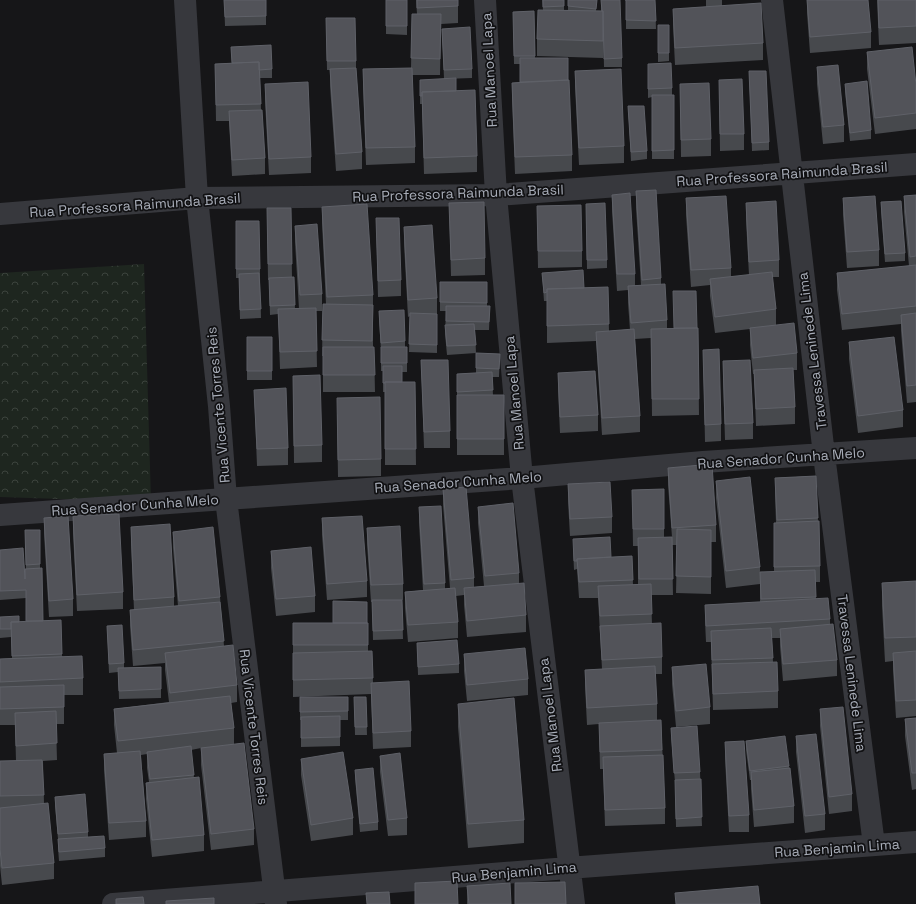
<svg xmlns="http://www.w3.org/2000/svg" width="916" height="904" viewBox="0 0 916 904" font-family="'Space Grotesk',sans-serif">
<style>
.forest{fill:url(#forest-crowns)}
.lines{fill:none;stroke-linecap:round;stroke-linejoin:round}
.street{stroke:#37383d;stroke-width:22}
.wall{fill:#47494d}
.building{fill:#525359;stroke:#5f6168}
.labels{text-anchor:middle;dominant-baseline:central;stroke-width:3.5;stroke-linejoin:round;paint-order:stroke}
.street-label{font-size:14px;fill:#a8adb8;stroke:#111113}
</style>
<defs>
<pattern id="forest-crowns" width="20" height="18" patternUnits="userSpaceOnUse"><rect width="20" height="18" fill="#1e261f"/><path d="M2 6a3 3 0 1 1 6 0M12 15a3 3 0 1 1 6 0" fill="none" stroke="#3c433d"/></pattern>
</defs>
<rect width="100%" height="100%" fill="#161618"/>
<path class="forest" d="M144,264L151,502L0,497V273Z"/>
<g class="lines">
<path class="street" d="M185,0L197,198L219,406L226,499L276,904
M485,0L496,195L522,478L574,904
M772,0L824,455L874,845
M0,214L197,198L496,195L916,164
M0,515L522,478L703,462L916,448
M113,904L568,868L916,842"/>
</g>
<path class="wall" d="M224,0H266V25L225,26Z
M386,0H407V35L386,34Z
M416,0H458V23L441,24L440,75H412L415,147V163L366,165L363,86V69L411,68L412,14H417Z
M542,0H564V10H568V0H597L596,11H601V0L622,58V67H604L603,27V58L537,56V39L543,10Z
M625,0H655L656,29H626V1H625Z
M706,0H722V6L763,43V60L675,65L673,25V9L706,7Z
M807,0L871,32V48L810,53L807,13Z
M877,0H916V43L879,45Z
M534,11L535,58L568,80L572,155V171L515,174L512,99V83L520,82V64H514L513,12Z
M326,18L356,61V69L362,152V169L336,171L330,86V70H327Z
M658,25H669V61L658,62Z
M442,29L472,69V78L444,79Z
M231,47L272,69V78H260L261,110L265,158V174L232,176L229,121H216L215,64L232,63Z
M867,52L916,85V129L875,134L867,69Z
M648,64L672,88V95H674V159H652V97L648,98Z
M817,67L844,125V142L823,144L817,84Z
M575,71L624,146V163L579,165L575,87Z
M749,71L769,142V150L752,151Z
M420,80L456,91L477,156V172L424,174L422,104H420Z
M719,80L744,134V150L720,151Z
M265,84L311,157V173L269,175L265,101Z
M680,84L711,139V156L681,157Z
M845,84L871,130V139L850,141L845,92Z
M628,106L647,151V159L631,161Z
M636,191L661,278V284L667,320V328H698L699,415L652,416L651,338L635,339L640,416V432L602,435L596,341L547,343V301H544L542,273L584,288L608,287L609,331L630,330L628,303V290L617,291L612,211V195L635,274V286L641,285L636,208Z
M916,195V402L907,403L901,331V324L842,330L837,290V273L909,266L904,212V196Z
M686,198L731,268V277L749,275L746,220V203L779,260V277H772L776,309V325L797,353V370H793L795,407V424L756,426L754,374H753L750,345V329L715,333L710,296V285L691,287L686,215Z
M843,198L879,250V266L847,268L843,215Z
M881,202L905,253V261L885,262L881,211Z
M449,203L485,258V275L451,276Z
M586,204L607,260V268L587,269Z
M537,206L582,251V267L538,268Z
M322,207L373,295V347H374L375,392H323V356H322L323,304H326L322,223Z
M267,208H291L292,277H294L295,309H299L295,242V226L322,294V311H316L317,367L280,369L278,314L270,315L269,280H268Z
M376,218L401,280V296L378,297Z
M236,221L260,269V277L261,318L240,319L239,278H236Z
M404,227L437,298V353L409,352L410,316L408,317L404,244Z
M440,282H487V306H490L489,330H475L476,353L447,355L445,334L446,311H440Z
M379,311L405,341V347H407V372H402V382H415L416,465H385V392H383V371H381V351L379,320Z
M247,337H272V380H247Z
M849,342L903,410V427L858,433L849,359Z
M703,350L721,424V441L705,442Z
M476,353L500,354L499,377H492L493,395H504V455H457V374L476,373Z
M421,360L450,431V448H424Z
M723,361L753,423V439L725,440L723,378Z
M558,373L598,415V431L560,433L558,390Z
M293,376L322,445V462L294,463Z
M254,390L288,448V465L257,466Z
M337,414L381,459V476L338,477Z
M668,468L716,525V542H711V594L676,593L677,545H672L673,595H651L652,624L662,657V674H655L657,704V720H661L665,808V824L605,826L603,769H600L599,724L587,725L585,686V670L602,669L598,598H579L577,569L574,570L573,548L611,557L632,556L633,585L638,584V546H633L632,490L664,489V537H672L668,485Z
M816,476L820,566V582H815L816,599L830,619V625L837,660V676L783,681L780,646V638H772L773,662L778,691V708L713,710L711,642H706L705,621V605L760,602V584L726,588L716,498V481L760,567V572H774V523H776L775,495V478Z
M568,484L612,517V533L570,536L568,501Z
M443,489L474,578V587L484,586L478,523V507L519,573V583L526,615V632L467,637L464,605V595L456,596L458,622V638L408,642L405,608V592L423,590L419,523V507L445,583V589L450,588L443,505Z
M73,516L123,592V609L77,611L73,533Z
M44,518L73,599V616L49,617L44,534Z
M322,518L367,581V597L327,600L322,535Z
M131,527L174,597V606H178L173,548V532L220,597L224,646L237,685V702L231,703L234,728V745L254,829V845L211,850L201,765V748L191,750L194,778L204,835V851L152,857L146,799V783L149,782L147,768V754L141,755L146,821V837L109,840L104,770V754L117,753L114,725V709L169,702L165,670V663L133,666L130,626V610H134L131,543Z
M367,528L403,584V600H402L403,639L373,640L372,602H371L367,544Z
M25,530H40V568L43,621L61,620L62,656L83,678V695H64V724H56L57,760L43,761L44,803L54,863V879L2,885L0,866V761H16L15,725H0V659L12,658L11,637L0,638V617L19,622H26V598L0,600V550L25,579L26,569Z
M271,551L315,596V612L276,616L271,568Z
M916,581V716L896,718L893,670V661L885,662L882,606V583Z
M293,623H368V651H372L373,683L411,731V747L373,749L371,694L293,697Z
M107,626L124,663V668L161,667V698L119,699L118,672L109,673Z
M417,643L459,664V673L418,675Z
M464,654L528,679V695L467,701L464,671Z
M672,667L710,707V724L676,727L672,684Z
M300,697H348V720H340V746L301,747V720H300Z
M354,697H366L367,735H355Z
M458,704L524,820V843L468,848L458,727Z
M820,709L852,794V811L829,814L820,726Z
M916,718V789L912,790L905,736V719Z
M671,728L700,772L702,826L676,827L675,782L671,736Z
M796,736L825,814V830L805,833L796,752Z
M746,741L789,766L794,806V823L754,827L751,789V780H750L746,750Z
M725,742L749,815V832H729L725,759Z
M380,756L407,818V835L388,836L380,772Z
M301,759L353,818V835L311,841L301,775Z
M355,770L378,822V830L360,832L355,778Z
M55,797L88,832V837L105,848V857L59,861L58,848V839L55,806Z
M467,886L511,904H467Z"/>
<path class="building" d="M224,0H266V16L225,17Z
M386,0H407V26H386Z
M417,0H458V6L417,8Z
M543,0H564V6L543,7Z
M568,0H597L596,9L568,6Z
M601,0H620L622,58L604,59L603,11H602Z
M626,0H655L656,21L626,20Z
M807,0H868L871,32L810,37Z
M878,0H916V26L879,28Z
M761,3L763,43L675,48L673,9Z
M538,10L603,11V41L537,39Z
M534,11L535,56H514L513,12Z
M412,14H441L440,59L411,58Z
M326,18H355L356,61H327Z
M658,25H669V53H658Z
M470,27L472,69L444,70L442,29Z
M271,45L272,69L259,70V62L232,63L231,47Z
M912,47L916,85V113L875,118L867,52Z
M520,58H568V80L520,82Z
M259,62L261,104L216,105L215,64Z
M671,63L672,88L648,89V64Z
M838,65L844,125L823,127L817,67Z
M356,68L362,152L336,154L330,69Z
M412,68L415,147L366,148L363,69Z
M621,69L624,146L579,148L575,71Z
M749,71H766L769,142L752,143Z
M456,78V91L422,92V96H420V80Z
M742,79L744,134H720L719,80Z
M569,80L572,155L515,157L512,83Z
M867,81L871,130L850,133L845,84Z
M308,82L311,157L269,159L265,84Z
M709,83L711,139L681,140L680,84Z
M475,90L477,156L424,158L422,92Z
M652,95H674V150L652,151Z
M628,106H644L647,151L631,152Z
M262,110L265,158L232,160L229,111Z
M656,190L661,278L642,280L636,191Z
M630,193L635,274H617L612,195Z
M916,195V256L910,257L904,196Z
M726,196L731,268L691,270L686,198Z
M875,196L879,250L847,252L843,198Z
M776,201L779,260L749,262L746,203Z
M901,201L905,253L885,254L881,202Z
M484,202L485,258L451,260L449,203Z
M605,203L607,260H587L586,204Z
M367,204L373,295L327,297L322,207Z
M581,205L582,251H538L537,206Z
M267,208H291L292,264H268Z
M376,218H399L401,280L378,281Z
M236,221H259L260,269H236Z
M317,224L322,294L300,295L295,226Z
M432,225L437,298L408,300L404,227Z
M916,265V306L842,314L837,273Z
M583,270L584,288L547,289V292L544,293L542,273Z
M772,272L776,309L715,317L710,279Z
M259,273L261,309L240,310L239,274Z
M294,277L295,305L270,306L269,278Z
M440,282H487V303L440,302Z
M665,284L667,320L631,323L628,286Z
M608,287L609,324L547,326V289Z
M673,291H696L697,328H674Z
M323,304L373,305L372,341L322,340Z
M446,306H490L489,322L446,321Z
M316,308L317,351L280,352L278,309Z
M404,310L405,341L381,343L379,311Z
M410,313L437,314V345L409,344Z
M916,313V385L907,386L901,315Z
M794,323L797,353L753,358L750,328Z
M474,324L476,345L447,346L445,325Z
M698,328L699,399H652L651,329Z
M634,329L640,416L602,418L596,332Z
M247,337H272V371H247Z
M894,337L903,410L858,416L849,342Z
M323,347H374L375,375H323Z
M381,347H407V363H381Z
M719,349L721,424L705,425L703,350Z
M476,353L500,354L499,369L476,368Z
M421,360H448L450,431L424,432Z
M750,360L753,423L725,424L723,361Z
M383,366H402V382H385V383H383Z
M793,368L795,407L756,409L754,370Z
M595,371L598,415L560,417L558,373Z
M492,372L493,390L457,392V374Z
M320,375L322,445L294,446L293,376Z
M385,382H415L416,449H385Z
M286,388L288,448L257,449L254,390Z
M457,395H504V439H457Z
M380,397L381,459L338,460L337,398Z
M712,464L716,525L672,528L668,468Z
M816,476L818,518L777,520L775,478Z
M750,477L760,567L726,571L716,481Z
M610,482L612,517L570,519L568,484Z
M466,487L474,578L451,580L443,489Z
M664,489V529H633L632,490Z
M513,503L519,573L485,576L478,507Z
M441,506L445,583L424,584L419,507Z
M119,514L123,592L77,595L73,516Z
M68,516L73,599L49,601L44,518Z
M362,516L367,581L327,584L322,518Z
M819,521L820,566L774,567V523Z
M170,524L174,597L134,600L131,527Z
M400,526L403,584L371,585L367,528Z
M213,527L220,597L179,601L173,532Z
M677,529L711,530V577L676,576Z
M25,530H40V564L26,565Z
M610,537L611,557L577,559V561H574L573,539Z
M672,537L673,579H639L638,538Z
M311,547L315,596L276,599L271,551Z
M23,548L25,579V569L42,568L43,621H26V590L0,591V550Z
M632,556L633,580L579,582L577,559Z
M815,570L816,597L761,599L760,572Z
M916,581V637L885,638L882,583Z
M524,583L526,615L467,621L464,588Z
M651,584L652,614L600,616L598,586Z
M455,588L458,622L408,625L405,592Z
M828,598L830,619L706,626L705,605Z
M372,600H402L403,630L373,631Z
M333,601L367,602V623H333Z
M220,602L224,641L133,650L130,610Z
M19,616V622H11V629H0V617Z
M61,620L62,654L12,656L11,622Z
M293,623H368V645H293Z
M661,623L662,657L602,660L600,626Z
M833,624L837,660L783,664L780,629Z
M122,625L124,663L109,664L107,626Z
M771,628L773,658L712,660L711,631Z
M457,640L459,664L418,667L417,643Z
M233,645L237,685L170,693L165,653Z
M525,648L528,679L467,685L464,654Z
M372,651L373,678L293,680V653Z
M916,651V700L896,701L893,653Z
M82,656L83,678L0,682V659Z
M777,662L778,691L713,694L712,664Z
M706,664L710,707L676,711L672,667Z
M655,666L657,704L587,708L585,670Z
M161,667V689L119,691L118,668Z
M409,681L411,731L373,733L371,683Z
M64,685V707L0,709V687Z
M230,696L234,728L118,741L114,709Z
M300,697H348V711L300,712Z
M354,697H366L367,727H355Z
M514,698L524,820L468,824L458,704Z
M843,707L852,794L829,797L820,709Z
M56,711L57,743L16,746L15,713Z
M340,716V737L301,738V717Z
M916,718V773H912L905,719Z
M661,720L662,750L600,752L599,723Z
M697,726L700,772L674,773L671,728Z
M816,734L825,814L805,816L796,736Z
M785,736L789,766L750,771L746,741Z
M744,741L749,815L729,816L725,742Z
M244,743L254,829L211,834L201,748Z
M191,746L194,775L150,779L147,752Z
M140,751L146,821L109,823L104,754Z
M343,752L353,818L311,825L301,759Z
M400,753L407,818L388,820L380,756Z
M663,755L665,808L605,810L603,757Z
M42,760L44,795L0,796V761Z
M373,768L378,822L360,824L355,770Z
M790,768L794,806L754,810L751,772Z
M199,777L204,835L152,840L146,783Z
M701,779L702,817L676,819L675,780Z
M85,794L88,832L58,834L55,797Z
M48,803L54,863L2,868L0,849V808Z
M104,836L105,848L59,852L58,839Z
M457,881L458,904H415V883Z
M565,882L566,904H515V883Z
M510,883L511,904H469L467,886Z
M758,886L760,904H676L675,893Z
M389,892L390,904H367L366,893Z
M143,897L144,904H116V899Z
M214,898V904H166V901Z"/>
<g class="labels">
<g class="street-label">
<text transform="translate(489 70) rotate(-93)">Rua Manoel Lapa</text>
<text transform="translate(782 174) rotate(-4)">Rua Professora Raimunda Brasil</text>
<text transform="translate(458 193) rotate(-2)">Rua Professora Raimunda Brasil</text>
<text transform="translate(135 205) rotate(-4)">Rua Professora Raimunda Brasil</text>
<text transform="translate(812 351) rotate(-97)">Travessa Leninede Lima</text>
<text transform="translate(514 393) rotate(-95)">Rua Manoel Lapa</text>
<text transform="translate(218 405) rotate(-95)">Rua Vicente Torres Reis</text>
<text transform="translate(781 458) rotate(-4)">Rua Senador Cunha Melo</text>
<text transform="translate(458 482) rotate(-4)">Rua Senador Cunha Melo</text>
<text transform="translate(135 505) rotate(-4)">Rua Senador Cunha Melo</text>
<text transform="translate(852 673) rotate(83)">Travessa Leninede Lima</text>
<text transform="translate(550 715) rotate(-97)">Rua Manoel Lapa</text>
<text transform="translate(254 727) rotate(83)">Rua Vicente Torres Reis</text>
<text transform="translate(837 848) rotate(-4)">Rua Benjamin Lima</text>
<text transform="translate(514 872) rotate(-5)">Rua Benjamin Lima</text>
</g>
</g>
</svg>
